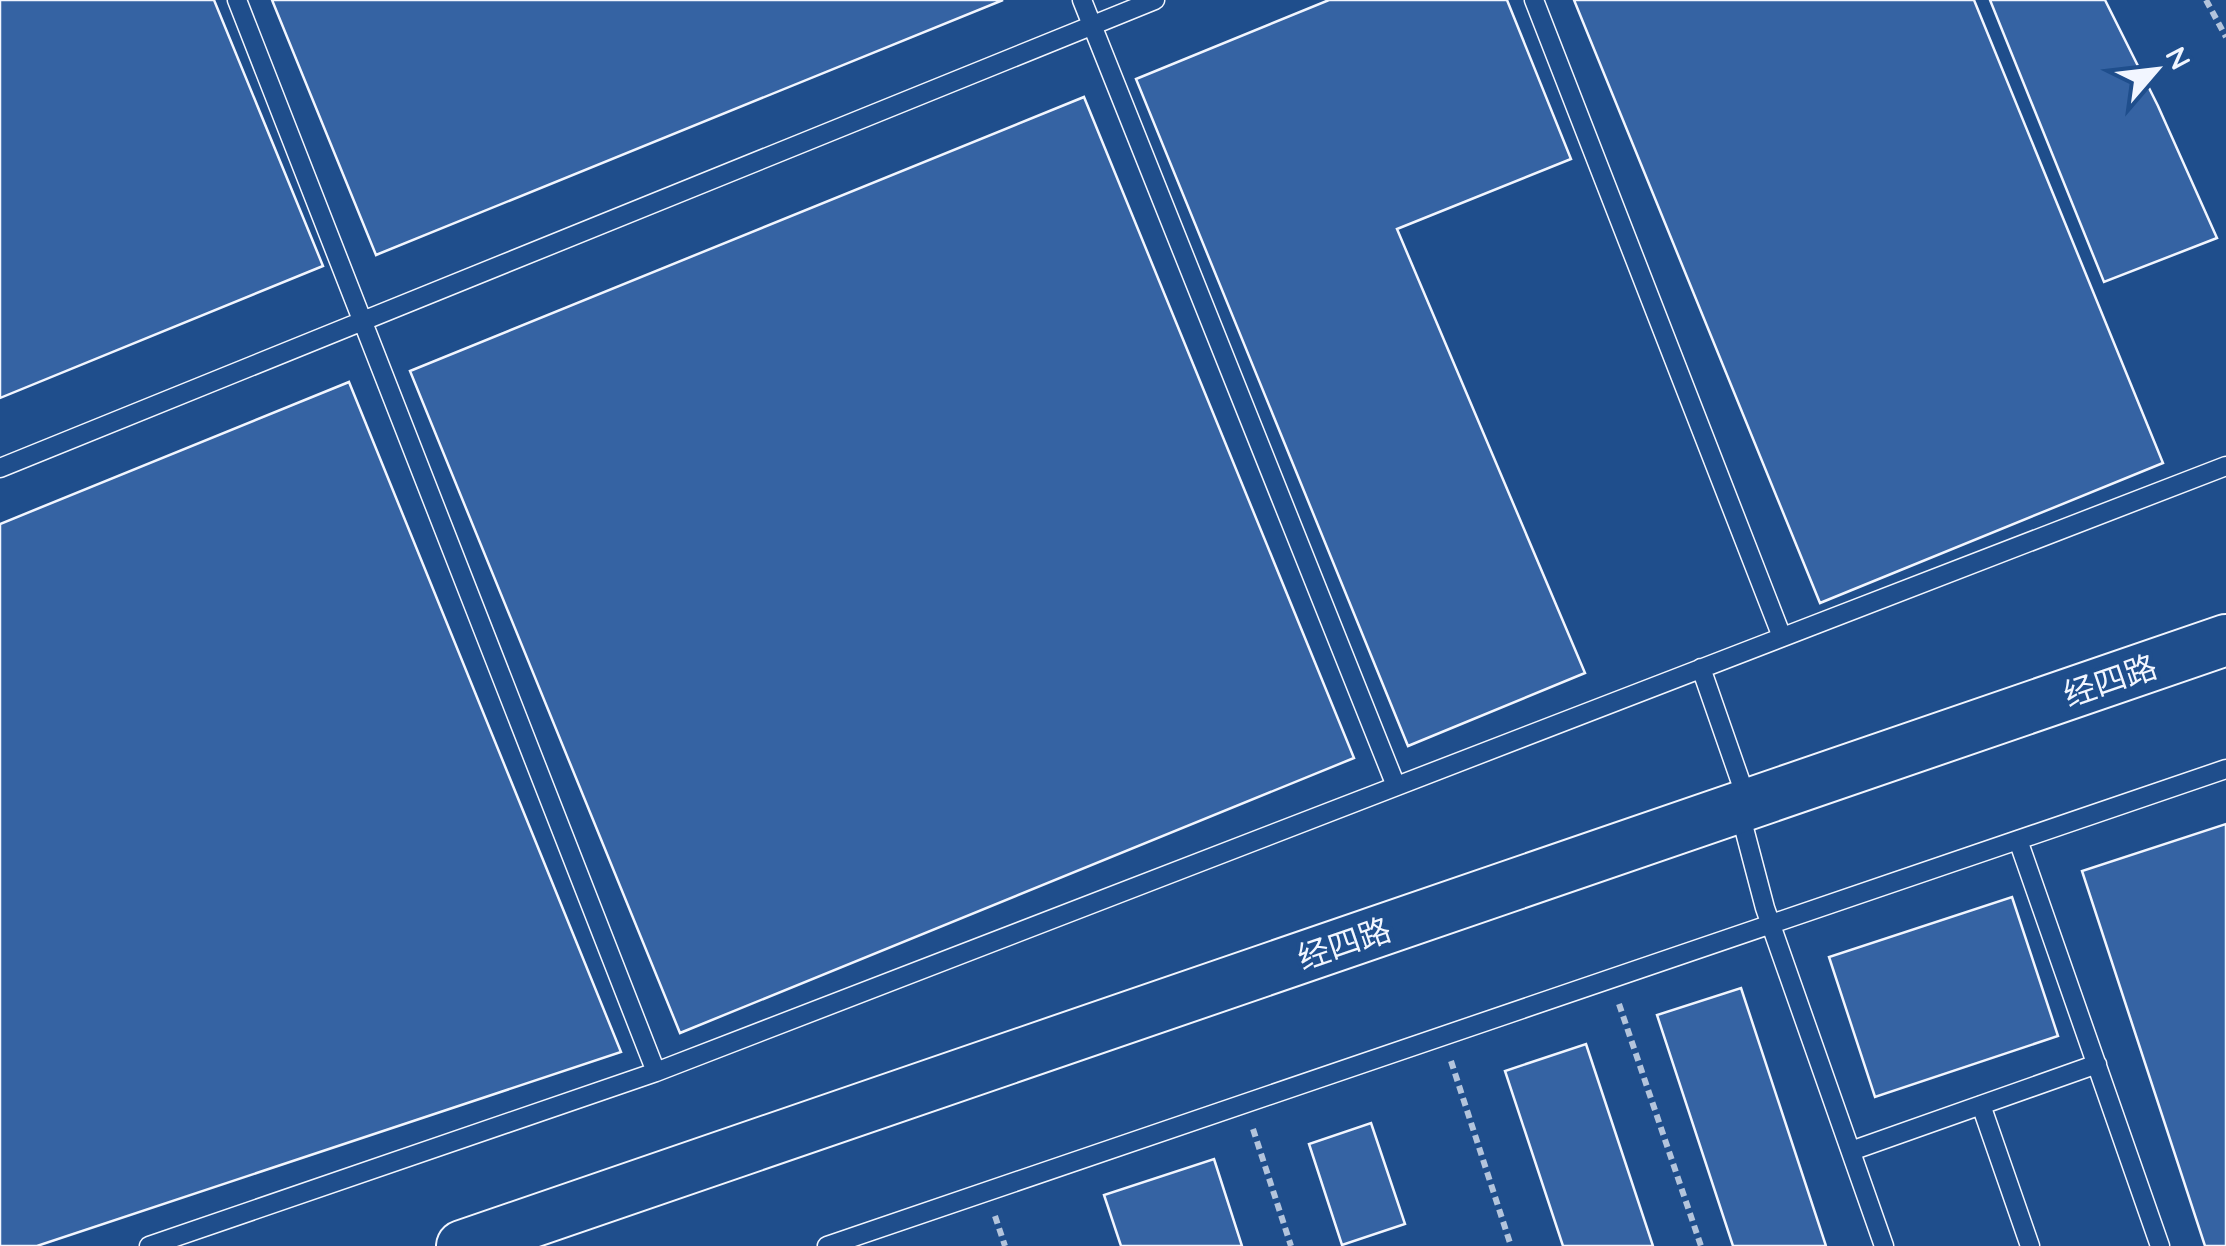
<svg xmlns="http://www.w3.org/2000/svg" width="2226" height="1246" viewBox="0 0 2226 1246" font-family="Quicksand,'Noto Sans SC',sans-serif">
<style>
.building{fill:#3563a3;stroke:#f2f6ff;stroke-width:2.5}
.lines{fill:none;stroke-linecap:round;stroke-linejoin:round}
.lane-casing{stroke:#f2f6ff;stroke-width:21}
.secondary-casing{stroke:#f2f6ff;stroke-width:54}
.path{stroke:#b3c4dc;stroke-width:6;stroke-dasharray:8 5;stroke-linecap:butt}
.lane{stroke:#1f4e8c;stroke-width:18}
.secondary{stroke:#1f4e8c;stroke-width:50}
.labels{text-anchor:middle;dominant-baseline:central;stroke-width:8;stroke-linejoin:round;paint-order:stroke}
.street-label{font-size:32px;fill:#f2f6ff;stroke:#1f4e8c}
</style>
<rect width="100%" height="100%" fill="#1f4e8c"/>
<path class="building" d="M0,0H214L323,266L0,398Z
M272,0H1003L376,255Z
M1329,0H1507L1571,159L1397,229L1585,673L1408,746L1136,79Z
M1574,0H1974L2163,463L1820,603Z
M1990,0H2105L2158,106L2217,238L2104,282Z
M1084,97L1354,758L680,1033L410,371Z
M349,382L621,1052L37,1246H0V524Z
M2226,824V1246H2205L2082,871Z
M2012,897L2058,1036L1875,1097L1829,957Z
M1741,988L1826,1246H1733L1657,1015Z
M1586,1044L1653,1246H1563L1505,1071Z
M1371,1123L1405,1224L1342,1245L1309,1144Z
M1214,1159L1242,1246H1121L1104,1195Z"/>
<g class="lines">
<defs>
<path id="lane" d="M237,0L656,1072
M1082,0L1396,786
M1534,0L1782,637
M0,468L1155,0
M1701,668L1747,800
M1740,813L1765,908L1884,1246
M2018,840L2160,1246
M1981,1105L2030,1246
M1851,1151L2097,1064
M149,1246L656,1072L2226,466
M827,1246L2226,769"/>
<path id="secondary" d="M462,1246L2226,640"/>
</defs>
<use href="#lane" class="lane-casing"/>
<use href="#secondary" class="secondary-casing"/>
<path class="path" d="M2206,0L2226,37
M1619,1004L1701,1246
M1451,1061L1511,1246
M1253,1129L1291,1246
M995,1216L1005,1246"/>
<use href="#lane" class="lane"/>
<use href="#secondary" class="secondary"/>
</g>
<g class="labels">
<g class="street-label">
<text transform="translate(2110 680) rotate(-19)">经四路</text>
<text transform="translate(1344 943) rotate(-19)">经四路</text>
</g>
</g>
<g transform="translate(2156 70) rotate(62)" stroke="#1f4e8c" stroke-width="8" paint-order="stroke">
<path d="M0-8L18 38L0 25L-18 38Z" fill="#f2f6ff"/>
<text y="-15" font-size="28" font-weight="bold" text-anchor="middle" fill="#f2f6ff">N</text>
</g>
</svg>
